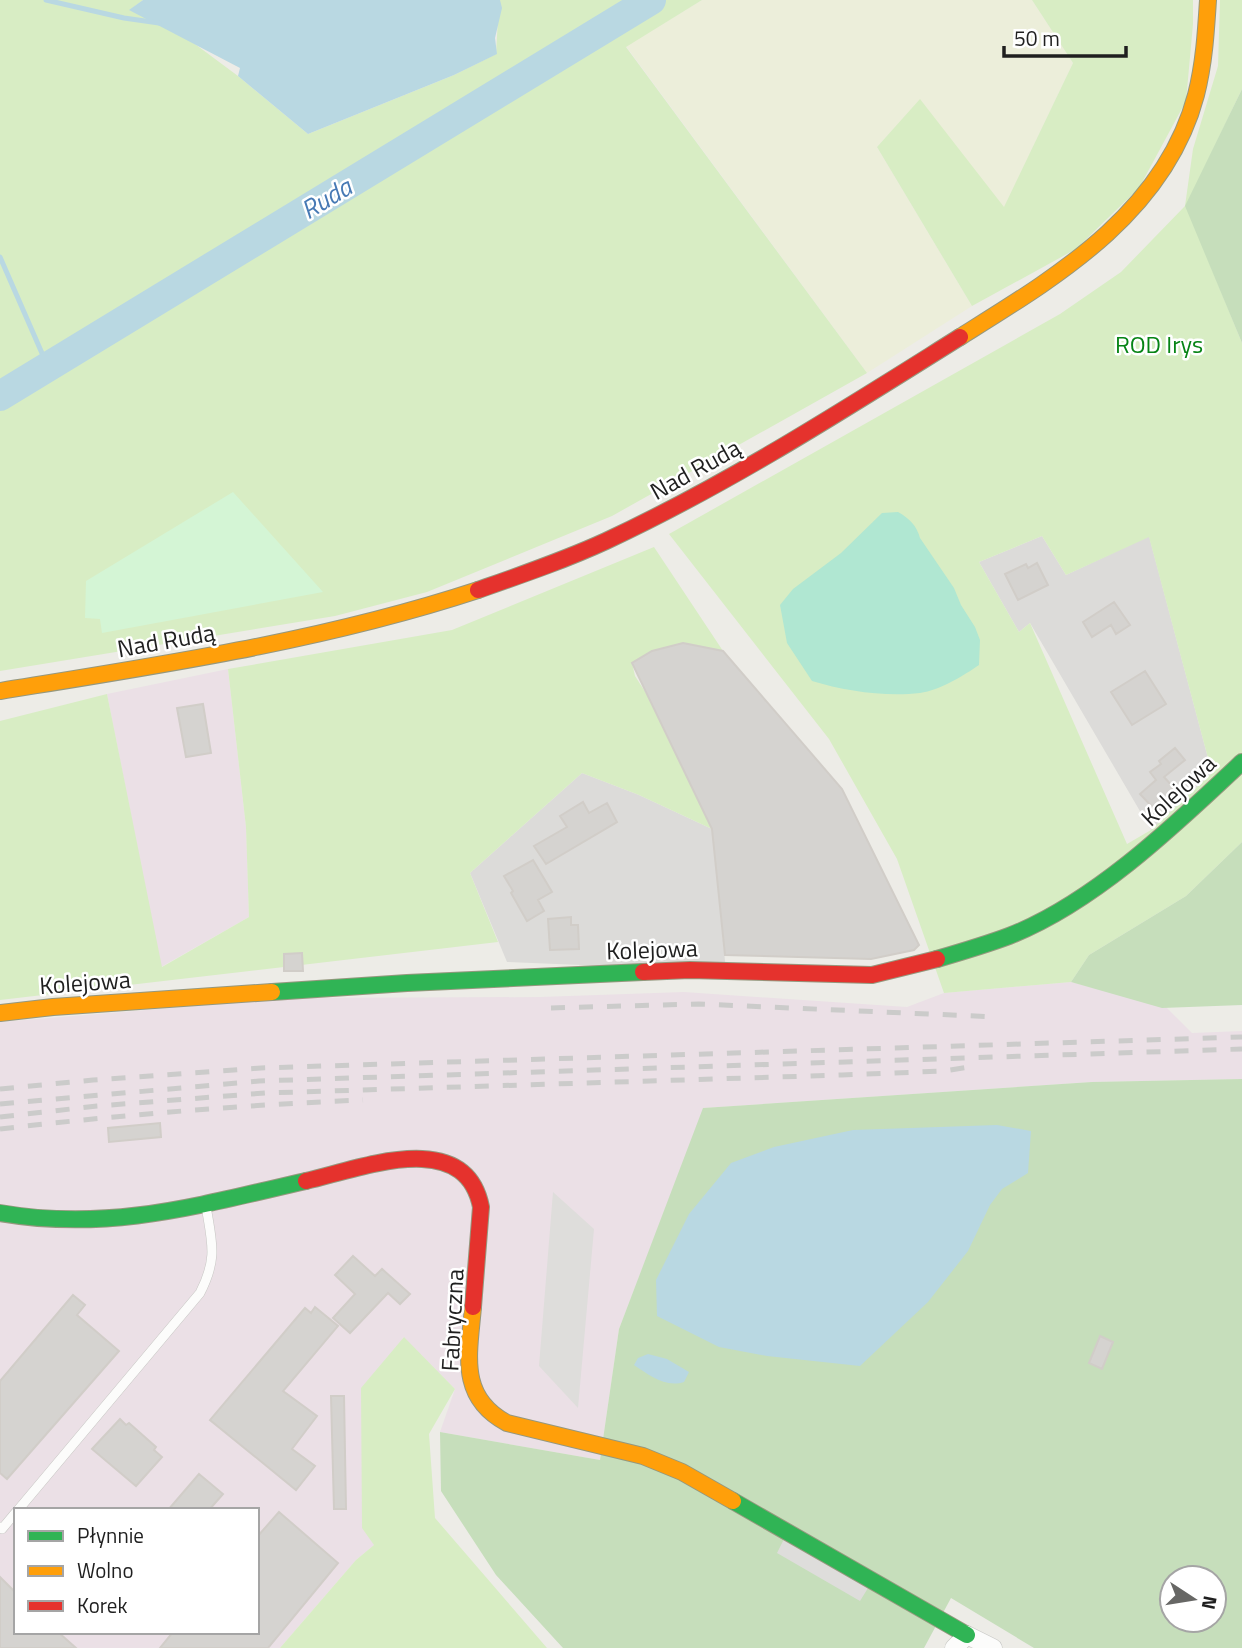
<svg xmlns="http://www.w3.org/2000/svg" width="1242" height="1648" viewBox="0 0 1242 1648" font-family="'Titillium Web',sans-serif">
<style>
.residential{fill:#dcdbd9}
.industrial{fill:#ebe0e6;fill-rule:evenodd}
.farmland{fill:#eceeda}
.grass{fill:#d8edc4;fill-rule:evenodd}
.forest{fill:#c6debb;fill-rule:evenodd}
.park{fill:#d4f5d5}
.pitch{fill:#b0e7d2}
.parking{fill:#dedddb}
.water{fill:#b9d8e2}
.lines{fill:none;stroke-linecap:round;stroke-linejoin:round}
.stream{stroke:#b9d8e2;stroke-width:5}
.river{stroke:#b9d8e2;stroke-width:30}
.building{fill:#d5d3d0;stroke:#d1cdc8;stroke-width:2}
.lane-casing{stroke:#c6c6c3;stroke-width:10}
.street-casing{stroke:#c6c6c3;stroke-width:19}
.fast-casing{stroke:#95987e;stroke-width:18}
.slow-casing{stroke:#95987e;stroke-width:18}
.jam-casing{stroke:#95987e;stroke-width:18}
.lane{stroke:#fcfcfb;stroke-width:9}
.street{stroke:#fcfcfb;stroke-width:18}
.fast{stroke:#30b455;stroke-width:16}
.slow{stroke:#ff9f0a;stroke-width:16}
.jam{stroke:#e5322d;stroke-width:16}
.rail{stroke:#cbcbca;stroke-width:5;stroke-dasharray:14 14;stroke-linecap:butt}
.labels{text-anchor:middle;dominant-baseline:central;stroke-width:5;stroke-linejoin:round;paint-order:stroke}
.park-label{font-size:24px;fill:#068415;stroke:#fff}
.street-label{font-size:24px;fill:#1f1f1f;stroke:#fff}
.water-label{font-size:26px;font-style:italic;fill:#4679b4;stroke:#fff}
</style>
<rect width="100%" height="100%" fill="#edece7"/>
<path class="residential" d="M1042,536L1066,575L1149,536L1212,773L1151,830L1030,623L1019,632L979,562Z
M582,773L639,795L712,829L726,971L507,962L470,873Z"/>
<path class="industrial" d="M228,669L246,827L249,917L161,967L107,694Z
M1071,982L1166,1007L1192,1033L1242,1031V1079L1092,1082L704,1108L619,1329L600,1460L440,1432L455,1389L403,1337L374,1545L356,1560L280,1648H0V1022L293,998L540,997L684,992L907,1007L944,993ZM16,1510H257V1632H16Z"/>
<path class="farmland" d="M702,0H1032L1073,63L1004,208L920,100L877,147L972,306L867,373L626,46Z"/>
<path class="grass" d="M0,0H143L130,10L168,24L238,76L308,134L454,75L496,54L499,0H702L626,47L867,373L612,516L427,592L335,616L0,671Z
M1032,0H1193V24L1186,101L1139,188L1076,249L972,306L877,147L920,99L1004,207L1073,63Z
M1220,0H1242V89L1186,206L1242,343V842L1186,896L1089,955L1071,982L944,993L897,859L829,739L669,534L1060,314L1121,272L1185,206L1193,149L1218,66ZM1042,536L1066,575L1149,537L1212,773L1151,830L1127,844L1030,623L1019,632L979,562Z
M654,547L723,651L683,643L652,651L632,663L635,676L653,704L712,829L639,795L582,773L470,873L498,942L0,1000V721L107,694L162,967L249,917L246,827L228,669L452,630Z
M404,1337L455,1389L429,1434L435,1518L547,1648H280L356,1560L374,1545L362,1528L361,1388Z"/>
<path class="forest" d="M1242,89V343L1185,206Z
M1242,842V1005L1162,1008L1071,982L1089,955L1186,896Z
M1242,1079V1648H1034L951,1598L924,1648H563L496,1575L441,1491L440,1432L600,1460L619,1329L703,1108L1092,1082ZM1172,1578H1214V1620H1172Z"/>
<path class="park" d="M233,492L323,592L102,633L100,619L85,618L86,581Z"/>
<path class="pitch" d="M898,512C909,518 917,526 920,538L954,588L961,605L975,627L980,640L979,665C963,676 940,690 920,693C885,697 845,691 812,681L787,643L780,605L793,589L841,553L882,513Z"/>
<path class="parking" d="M553,1192L594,1229L578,1408L539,1366Z
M784,1539L868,1588L860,1601L777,1553Z"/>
<path class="water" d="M143,0H500L502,8L495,38L497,54L454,75L308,134L238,76L240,68L129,10Z
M997,1125L1031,1131L1028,1173L1002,1189L990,1205L968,1251L928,1302L860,1366L767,1356L719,1347L657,1316L656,1280L689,1214L731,1163L774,1147L853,1130Z
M648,1354L667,1359L689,1372L684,1382C665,1388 649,1375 634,1365L638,1358Z"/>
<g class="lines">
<path class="stream" d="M46,0L124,18L159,23
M0,257L48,367"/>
<path class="river" d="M0,396L651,0"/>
</g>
<path class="building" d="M1037,563L1048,585L1018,600L1005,574L1026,564L1028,568Z
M1114,602L1130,625L1116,634L1111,625L1092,637L1083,622Z
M683,643L723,651L842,789L919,945L914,950L871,959L725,955L712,829L632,663L652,651Z
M1145,671L1166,704L1132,725L1111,692Z
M203,704L211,753L186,757L177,708Z
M1175,748L1185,760L1164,777L1174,788L1169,792L1173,796L1156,811L1140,794L1156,780L1150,772L1161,764L1159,761Z
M583,802L589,813L607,803L617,822L546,864L534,846L567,827L560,816Z
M533,860L552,892L538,900L544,911L527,921L511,893L513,891L504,876Z
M571,917V925H578L579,949L550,950L548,919Z
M302,953L303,971H284V954Z
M160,1123L161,1137L109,1142L108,1128Z
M353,1256L375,1276L382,1269L410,1294L400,1304L388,1293L350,1333L333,1318L355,1294L335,1275Z
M73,1295L85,1305L77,1315L119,1351L7,1479L0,1473V1381Z
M315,1307L338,1326L283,1391L317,1416L292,1449L315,1466L296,1490L210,1420L305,1308L311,1313Z
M1100,1336L1113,1342L1102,1369L1089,1363Z
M331,1396H344L346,1509H334Z
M120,1419L126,1425L129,1423L156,1447L154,1450L162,1457L136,1486L92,1449Z
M199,1474L223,1494L209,1510H168Z
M279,1512L338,1563L268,1648H160L173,1632H257V1537Z
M0,1577L16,1593V1632H58L76,1648H0Z"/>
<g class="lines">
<defs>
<path id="lane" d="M18,1510L200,1293C218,1258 212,1243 206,1206
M0,1527L2,1529L16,1512"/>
<path id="street" d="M954,1648L967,1635L993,1648"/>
<path id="fast" d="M937,959C961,952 985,945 1009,936C1094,903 1176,824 1242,762
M272,992L407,983L643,972
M0,1213C110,1232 200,1205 306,1181
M733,1501L967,1635"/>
<path id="slow" d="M960,337C1056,277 1165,213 1196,95C1204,64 1206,32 1208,0
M0,691C161,665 323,641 478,590
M0,1013L53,1007L272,992
M473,1307C469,1354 458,1397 507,1423L643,1456L682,1472L733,1501"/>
<path id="jam" d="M478,590C521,575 565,560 606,541C730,483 845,409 960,337
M643,972L690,970L872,975L937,959
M306,1181C359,1169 465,1126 481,1207L473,1307"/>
</defs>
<use href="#lane" class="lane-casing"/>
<use href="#street" class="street-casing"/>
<use href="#fast" class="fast-casing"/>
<use href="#slow" class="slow-casing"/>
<use href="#jam" class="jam-casing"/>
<use href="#lane" class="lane"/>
<use href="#street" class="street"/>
<use href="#fast" class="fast"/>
<use href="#slow" class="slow"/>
<use href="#jam" class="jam"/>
<path class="rail" d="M551,1008L699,1004L998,1017
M0,1089L93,1080L261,1068L1242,1037
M0,1104L259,1081L1242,1049
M0,1117L97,1106L265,1093L842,1075L944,1071L969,1067
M0,1129C121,1115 241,1105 363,1100"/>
</g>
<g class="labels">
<g class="park-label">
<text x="1159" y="344">ROD Irys</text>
</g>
<g class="street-label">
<text transform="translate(695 469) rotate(-29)">Nad Rudą</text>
<text transform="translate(166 640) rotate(-10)">Nad Rudą</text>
<text transform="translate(1178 790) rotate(-43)">Kolejowa</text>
<text transform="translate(652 949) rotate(-2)">Kolejowa</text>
<text transform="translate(85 982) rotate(-4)">Kolejowa</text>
<text transform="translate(452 1320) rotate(-87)">Fabryczna</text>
</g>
<g class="water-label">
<text transform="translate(326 198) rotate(-31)">Ruda</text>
</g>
</g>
<rect x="14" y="1508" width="245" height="126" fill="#ffffff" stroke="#a5a5a5" stroke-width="2"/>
<rect x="28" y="1531" width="35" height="10" fill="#30b455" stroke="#a5a5a5" stroke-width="2"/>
<text x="77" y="1543" font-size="21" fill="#1f1f1f">Płynnie</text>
<rect x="28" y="1566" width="35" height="10" fill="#ff9f0a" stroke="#a5a5a5" stroke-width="2"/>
<text x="77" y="1578" font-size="21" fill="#1f1f1f">Wolno</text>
<rect x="28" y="1601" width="35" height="10" fill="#e5322d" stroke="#a5a5a5" stroke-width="2"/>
<text x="77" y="1613" font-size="21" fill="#1f1f1f">Korek</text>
<g transform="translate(1193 1599) rotate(102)"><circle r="33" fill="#ffffff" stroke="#a5a5a5" stroke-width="2"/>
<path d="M0-5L12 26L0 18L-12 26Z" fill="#676765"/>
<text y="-10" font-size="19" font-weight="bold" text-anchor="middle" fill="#1f1f1f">N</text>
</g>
<path d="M1004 46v10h122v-10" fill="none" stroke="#1f1f1f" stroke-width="3.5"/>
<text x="1014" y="46" font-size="21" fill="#1f1f1f" stroke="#ffffff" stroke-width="5" paint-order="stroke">50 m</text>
</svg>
